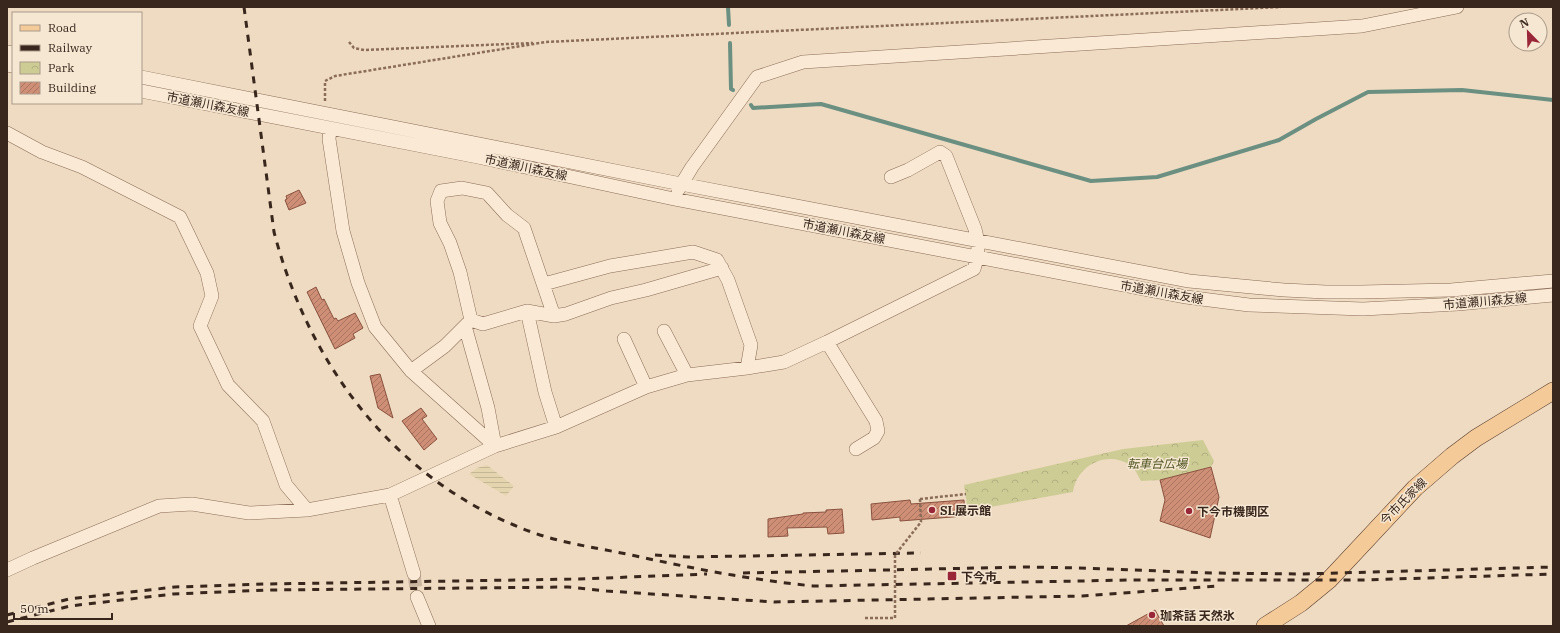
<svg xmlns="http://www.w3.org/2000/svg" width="1560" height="633" viewBox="0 0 1560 633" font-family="'IBM Plex Serif','Noto Sans JP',serif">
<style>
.farmland{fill:url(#farmland-rules)}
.park{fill:url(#park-crowns)}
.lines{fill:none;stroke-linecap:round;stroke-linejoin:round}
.stream{stroke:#6b9082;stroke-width:4}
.building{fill:url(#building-hatch);stroke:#89513e}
.minor-tunnel{stroke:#cbb7a1;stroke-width:13;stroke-dasharray:13 6;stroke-linecap:butt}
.minor-casing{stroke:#8a6c58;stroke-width:14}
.major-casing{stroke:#573b2d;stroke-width:18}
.path{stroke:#8a6c58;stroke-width:2.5;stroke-dasharray:3 2;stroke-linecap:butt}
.minor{stroke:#faead5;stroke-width:13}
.major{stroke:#f4ca98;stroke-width:17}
.rail{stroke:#39271d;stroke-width:3;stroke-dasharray:7 7;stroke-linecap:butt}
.path-bridge{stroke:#8a6c58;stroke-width:2.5;stroke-dasharray:3 2;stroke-linecap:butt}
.poi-dot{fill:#9a2738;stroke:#f6e7d2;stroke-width:1.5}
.labels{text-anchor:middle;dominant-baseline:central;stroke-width:3;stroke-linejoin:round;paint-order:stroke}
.street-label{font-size:12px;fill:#39271d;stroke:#f6e7d2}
.park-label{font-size:12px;font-style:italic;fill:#505623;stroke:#f6e7d2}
.poi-label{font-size:12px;font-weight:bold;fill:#39271d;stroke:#f6e7d2;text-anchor:start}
</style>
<defs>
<pattern id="farmland-rules" width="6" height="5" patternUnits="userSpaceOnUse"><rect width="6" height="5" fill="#e5d5af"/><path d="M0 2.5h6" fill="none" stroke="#c5b796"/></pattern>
<pattern id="park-crowns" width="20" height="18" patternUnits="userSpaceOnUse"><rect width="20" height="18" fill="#cecc95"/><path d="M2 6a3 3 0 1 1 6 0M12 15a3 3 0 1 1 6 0" fill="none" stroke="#b2af80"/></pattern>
<pattern id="building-hatch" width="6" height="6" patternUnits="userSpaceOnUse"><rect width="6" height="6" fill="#cf8f76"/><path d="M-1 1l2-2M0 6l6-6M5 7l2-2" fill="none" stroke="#a97560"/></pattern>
</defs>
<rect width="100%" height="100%" fill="#efdbc2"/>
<path class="farmland" d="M487,465L514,486L506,496L469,474L477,468Z"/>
<path class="park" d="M1203,440L1214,461L1211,467L1160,480L1141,481C1138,476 1135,468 1130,465C1107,450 1077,465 1073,492L968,511L964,485L1123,449Z"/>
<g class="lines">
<path class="stream" d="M728,7L729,25
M730,43L731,89L733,90
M751,105L753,108L821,104L1091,181L1157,177L1279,140L1316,119L1368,92L1462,90L1553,100"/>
</g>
<path class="building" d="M299,190L306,203L289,210L285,200L287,199L286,196Z
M316,287L322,300L324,299L334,319L336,318L338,321L355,313L363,328L353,334L355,338L335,349L307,292Z
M380,374L393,418L378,408L370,376Z
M421,408L427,416L422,419L437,439L424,450L402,421Z
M1211,467L1219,497L1210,538L1160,521L1165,500L1160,480Z
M910,500L911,504L964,500L965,516L900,521V517L872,520L871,504Z
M842,509L844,533L828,534L827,527L787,528L788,536L768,537V519L803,514V513L826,512V510Z
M1155,610L1164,626H1126Z"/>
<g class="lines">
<path class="minor-tunnel" d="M414,574L417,597"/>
<defs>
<path id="minor" d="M7,52L13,53
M7,65L13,66
M141,77L681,184L1189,281L1284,290L1326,292H1361L1451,290L1553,281
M141,91L478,157L674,199L1186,297L1249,305L1363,309L1458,304L1553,295
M330,128L329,139L343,231L358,283L375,327L411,371L495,446
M7,133L42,152L82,167L180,217L207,273L212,296L200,326L228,385L263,421L286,485L307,510
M678,190L692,167L757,77L803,62L1362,26L1457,7
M544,284L610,266L693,252L717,260L728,280L751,345L747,368
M527,311L545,392L556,427
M471,320L483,324L527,311L554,316L566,314L611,298L646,290L722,268
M465,326L488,408L495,446
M664,331L687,375
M624,339L646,387
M827,342L876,421L878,431L874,438L856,449
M411,371L445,346L471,320L460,272L450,243L440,223L437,201L441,191L462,188L487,193L507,215L524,228L554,316
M390,495L414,574
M7,570L33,558L159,506L192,504L249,513L307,510L390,495L495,446L556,427L646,387L687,375L747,368L784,362L827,342L974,269C979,255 979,244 975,229L946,156L940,152L908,170L891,177
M417,597L429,626"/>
<path id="major" d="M1265,626L1301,603L1329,580L1415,488L1452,456L1476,438L1553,391"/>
</defs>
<use href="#minor" class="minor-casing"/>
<use href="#major" class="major-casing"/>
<path class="path" d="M349,42L354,48L364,50L533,43
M325,101V81L335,76L546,42L1281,7
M920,499L966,494
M865,618H895"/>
<use href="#minor" class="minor"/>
<use href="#major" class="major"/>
<path class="rail" d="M244,7L274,232C310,370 401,488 540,535C572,545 604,549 636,556C695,569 753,580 813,586L1131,580H1362L1553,574
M655,555L688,557L921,553
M743,573L1026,567L1079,568L1213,573L1302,574L1553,567
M7,615L69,599L175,587L267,584L579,579L707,574
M7,622L70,606L173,594L268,590L568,587L607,591L774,602L1082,596L1217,586"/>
<path class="path-bridge" d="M895,618V555L921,522L920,499"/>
</g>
<g class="poi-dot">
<circle cx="932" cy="510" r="4"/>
<circle cx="1189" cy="511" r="4"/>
<rect x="947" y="571" width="10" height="10" rx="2"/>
<circle cx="1152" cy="615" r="4"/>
</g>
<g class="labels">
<g class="street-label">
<text transform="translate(208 104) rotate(11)">市道瀬川森友線</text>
<text transform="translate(526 167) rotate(12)">市道瀬川森友線</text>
<text transform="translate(844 231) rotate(11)">市道瀬川森友線</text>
<text transform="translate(1162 292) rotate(10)">市道瀬川森友線</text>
<text transform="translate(1485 301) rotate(-5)">市道瀬川森友線</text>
<text transform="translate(1403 501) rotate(-45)">今市氏家線</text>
</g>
<g class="park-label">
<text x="1157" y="463">転車台広場</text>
</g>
<g class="poi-label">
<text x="940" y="510">SL展示館</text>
<text x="1197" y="511">下今市機関区</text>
<text x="961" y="576">下今市</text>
<text x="1160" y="615">珈茶話 天然氷</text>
</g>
</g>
<rect width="1560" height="633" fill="none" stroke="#39271d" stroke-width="16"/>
<rect x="12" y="12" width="130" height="92" fill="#f6e7d2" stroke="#aa9a8a"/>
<rect x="20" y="25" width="20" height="6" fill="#f4ca98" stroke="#aa9a8a"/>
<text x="48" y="32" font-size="12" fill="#39271d">Road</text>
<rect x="20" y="45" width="20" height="6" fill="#39271d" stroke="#aa9a8a"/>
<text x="48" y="52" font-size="12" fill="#39271d">Railway</text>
<rect x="20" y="62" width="20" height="12" fill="url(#park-crowns)" stroke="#aa9a8a"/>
<text x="48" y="72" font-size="12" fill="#39271d">Park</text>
<rect x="20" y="82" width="20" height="12" fill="url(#building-hatch)" stroke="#aa9a8a"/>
<text x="48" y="92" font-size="12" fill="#39271d">Building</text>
<g transform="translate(1528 32) rotate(337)"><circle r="19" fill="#f6e7d2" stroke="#aa9a8a"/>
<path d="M0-3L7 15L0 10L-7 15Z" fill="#9a2738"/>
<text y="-6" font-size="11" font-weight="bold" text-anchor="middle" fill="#39271d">N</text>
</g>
<path d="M14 613v6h98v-6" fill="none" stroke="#39271d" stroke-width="2"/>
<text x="20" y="613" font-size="12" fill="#39271d" stroke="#f6e7d2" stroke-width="3" paint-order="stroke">50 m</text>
</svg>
